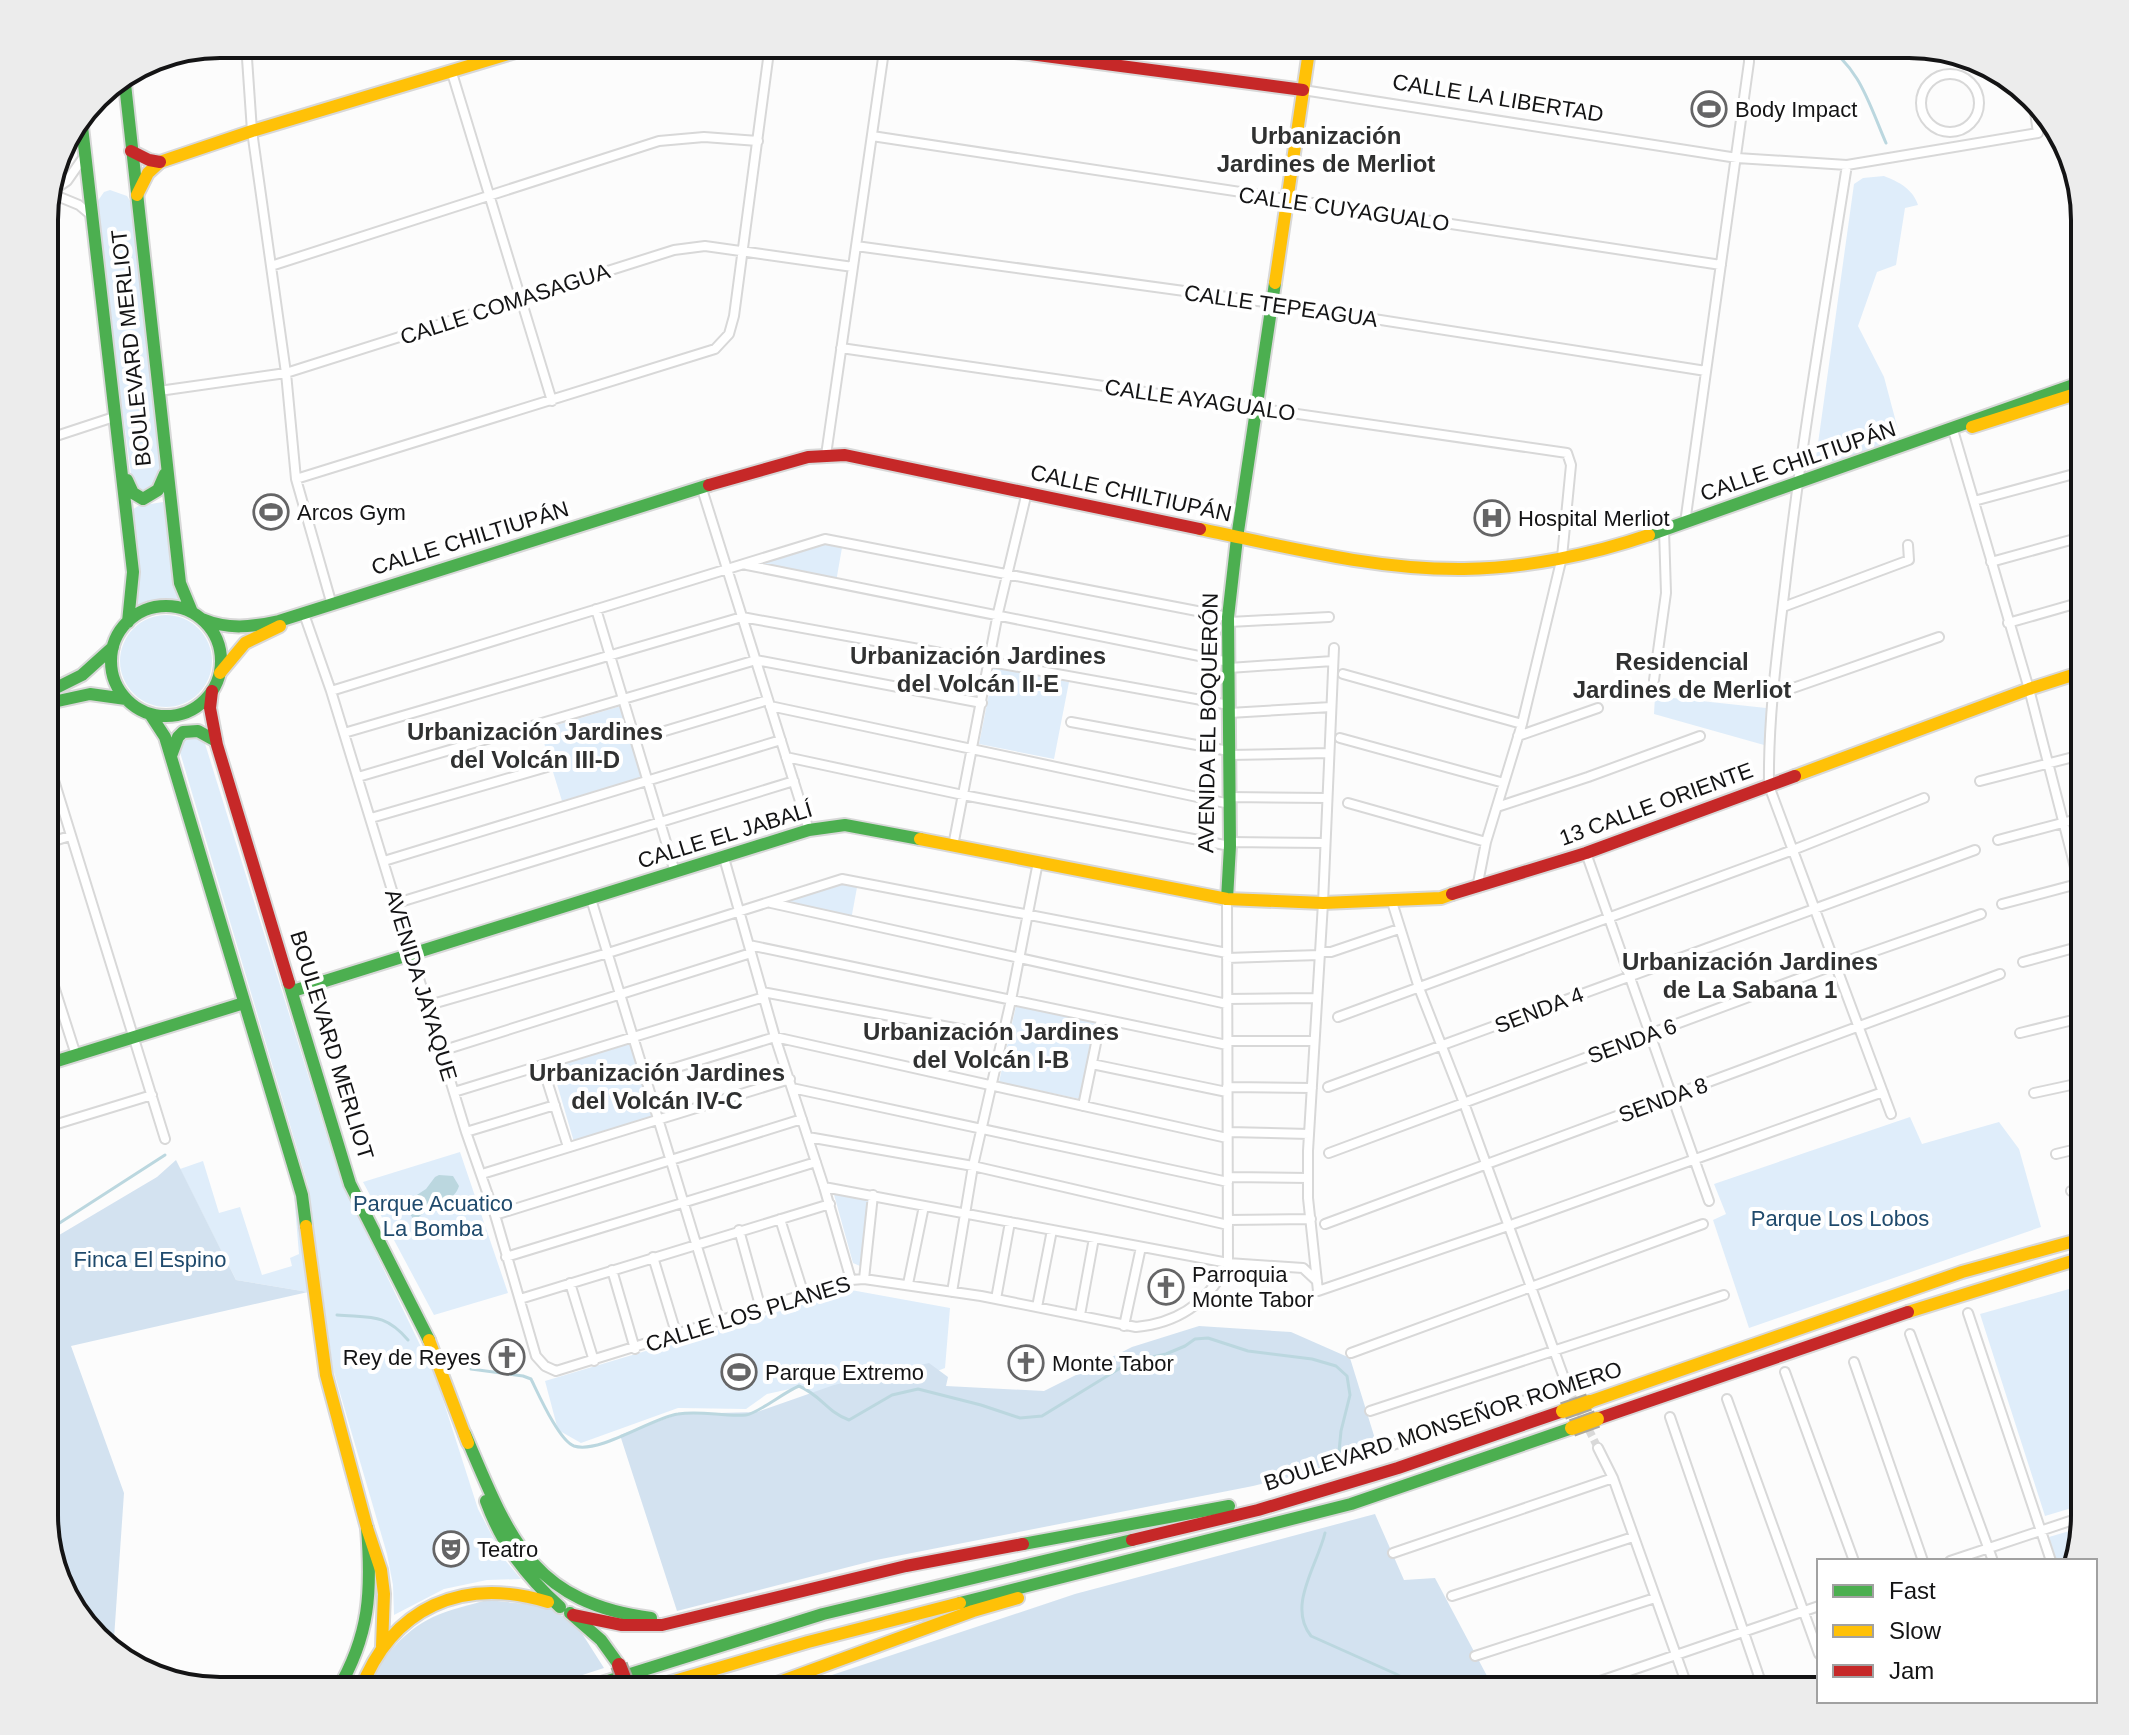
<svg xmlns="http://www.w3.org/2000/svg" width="2129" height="1735" viewBox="0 0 2129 1735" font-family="Helvetica,sans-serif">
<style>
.green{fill:#dfedfa}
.forest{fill:#d3e2f0}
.water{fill:#bbd7df}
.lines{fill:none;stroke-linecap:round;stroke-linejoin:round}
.stream{stroke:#bbd7df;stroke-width:3}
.street-tunnel{stroke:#d9d9d9;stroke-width:8;stroke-dasharray:8 4;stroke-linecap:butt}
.street-casing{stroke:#d8d8d8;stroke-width:12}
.fast-casing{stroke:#d8d8d8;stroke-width:16}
.slow-casing{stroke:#d8d8d8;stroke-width:16}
.jam-casing{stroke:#d8d8d8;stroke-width:16}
.street{stroke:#fff;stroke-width:8}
.fast{stroke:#4caf50;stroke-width:12}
.slow{stroke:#ffc107;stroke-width:12}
.jam{stroke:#c62828;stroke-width:12}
.slow-bridge-casing{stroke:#aaa79d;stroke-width:18;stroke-linecap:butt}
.jam-bridge-casing{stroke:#aaa79d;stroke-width:18;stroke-linecap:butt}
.slow-bridge{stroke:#ffc107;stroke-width:14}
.jam-bridge{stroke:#c62828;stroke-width:14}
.labels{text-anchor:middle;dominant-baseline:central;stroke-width:8;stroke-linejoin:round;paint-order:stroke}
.street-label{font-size:22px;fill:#141415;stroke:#fff}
.poi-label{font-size:22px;fill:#141415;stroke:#fff;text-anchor:start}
.park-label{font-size:22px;fill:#1f4a6c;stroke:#fff}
.neighbourhood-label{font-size:24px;font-weight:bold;fill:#303131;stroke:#fff}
.rim{fill:none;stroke:#141415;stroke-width:4}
</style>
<rect width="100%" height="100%" fill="#fcfcfc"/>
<path class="green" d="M1884,176C1899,182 1913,189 1918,205L1905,208L1896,265L1877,272L1858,326L1884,377L1901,441L1823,464L1816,458L1854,184L1863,178Z
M110,190L127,196L132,204L161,480L146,497L133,489L95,205L104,192Z
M163,502L181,601L158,600L134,613C145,582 135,542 132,510L138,506Z
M825,539L843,542L836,582L743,564Z
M120 661a46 46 0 1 1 92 0a46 46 0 1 1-92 0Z
M994,668L1069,682L1054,759L979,744Z
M1655,696L1766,708L1764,745L1654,714Z
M621,706L642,777L562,801L540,730Z
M202,734L341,1181L436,1378L478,1509L505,1560L521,1579L487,1580L444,1589L394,1615L393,1585L387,1554L333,1369L308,1186L177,742Z
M842,879L858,882L851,920L769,902Z
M1016,1006L1096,1023L1080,1099L999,1082Z
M630,1043L652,1118L574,1142L552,1067Z
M1910,1117L1922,1144L1999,1122L2019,1149L2041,1227L1749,1328L1713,1220L1726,1214L1714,1184Z
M460,1152L508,1293L434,1315L363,1182Z
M203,1161L219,1213L240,1207L262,1275L292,1266L290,1258L299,1254L294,1194L297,1197L308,1292L236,1280L180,1169Z
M833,1191L871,1198L860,1266L853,1263Z
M2069,1289L2085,1383V1504L2045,1516L1980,1314Z
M851,1290L950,1308L945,1368L866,1399L841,1405L799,1387L767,1394L746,1409L678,1408L581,1443L558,1430L545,1381Z
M2083,1527L2077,1561H2057L2049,1537Z"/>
<path class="forest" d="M176,1160L236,1280L308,1292L71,1346L124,1493L113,1653L104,1648L62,1592L44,1526V1244L157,1177Z
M1199,1326L1291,1332L1350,1358L1380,1455L1253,1486L876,1560L677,1611L620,1435L679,1414L757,1412L834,1385L929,1363L948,1377L946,1386L1044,1391L1132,1347Z
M1375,1514L1404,1580L1435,1578L1495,1691H784L1075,1594Z
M487,1600L546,1606L576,1624L604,1668L533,1691H369C376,1661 405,1630 433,1617C450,1609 470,1605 487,1600Z
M137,1668L264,1691C222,1691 173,1690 137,1668Z"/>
<path class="water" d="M439,1175L453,1176L459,1186C454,1200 448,1196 437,1202C429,1207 423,1215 414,1220L403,1204L426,1189L435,1177Z"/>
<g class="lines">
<path class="stream" d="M1823,44C1860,67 1869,104 1886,143
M44,1233L165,1155
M337,1315C371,1318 385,1313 408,1340
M471,1369L523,1376L531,1379C538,1393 559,1441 574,1446C600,1454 651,1418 678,1414C701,1410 723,1417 746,1415C757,1414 784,1392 799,1386C822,1396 827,1412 849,1420L892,1395L918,1389L981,1405L1020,1418L1042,1416L1130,1362L1166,1354L1185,1346L1195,1339L1208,1338L1248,1351L1312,1359L1336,1366L1347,1376L1350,1395L1341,1431L1338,1462
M1325,1533C1317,1566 1287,1606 1311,1636L1396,1674L1426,1691"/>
<path class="street-tunnel" d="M1567,1386L1598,1448"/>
<defs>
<path id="street" d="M246,44L252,131L286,373L296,479L332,605
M452,73L552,401
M1921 103a29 29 0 1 1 58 0a29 29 0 1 1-58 0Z
M1303,90L1737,158L1847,165L2038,133L2033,98
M872,136L1721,265
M1847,165C1825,305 1801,445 1785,586C1777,653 1768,719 1769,786L1891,1114
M50,193L79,205L91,215
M48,194L67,181L83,158
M856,246L1272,303L1706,371
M271,266L659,141L704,137L758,141
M841,348L1567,453L1571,465L1562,557L1522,724L1486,842L1477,888
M159,391L286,373L674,250L705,246L853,267
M1953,430L2029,689L2085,906
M44,440L114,417
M826,455L885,44
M296,479L715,349L729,334L734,316L770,44
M702,489L809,830
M1974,501L2085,471
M1685,523L1749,62V56L1743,49L1708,44
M1991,562L2085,536
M747,565L1229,662
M1783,607L1909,560L1908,545
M596,609L675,872
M304,614L331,691L466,1132L495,1215L536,1356L545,1366L556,1371L851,1280L864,1279L981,1296L1136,1327C1179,1323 1209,1302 1228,1263L1227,899
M1229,622L1329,617
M2008,623L2085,601
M1334,648L1323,903L1308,1151V1198L1318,1291L1508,1226L1883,1092
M1229,668L1333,661
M1343,674L1522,724
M1654,680L1666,593L1664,530
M331,691L825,539L1228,617
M1773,695L1939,637
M770,706L1230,804
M1229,713L1331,707
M1071,722L1229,751
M344,733L742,617L1229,705
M1518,736L1598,708
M1340,738L1504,783
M635,740L768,700
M44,748L165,1139
M1229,755L1329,753
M786,757L963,795L1230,846
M358,777L756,660L982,703
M1980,781L2085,754
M1229,797L1327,798
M1348,803L1486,842
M1497,807L1588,777L1700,736
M371,818L547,767
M1998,840L2085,817
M1230,842L1325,843
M44,844L70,836
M953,846L998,613L1027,492
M1586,853L1709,1201
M724,858L775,1037L824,1187L851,1280
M384,861L781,740
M591,899L720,1322
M397,903L794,781
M771,903L1227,1004
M2002,904L2085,882
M749,945L1227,1045
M1320,952H1331L1399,929
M44,955L76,1055
M1227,958L1320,955
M2023,962L2085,945
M762,992L1003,1037
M1227,999L1317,998
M429,1005L608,953L842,879L1227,953
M1338,1017L1793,850L1924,798
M2020,1033L2085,1017
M1227,1041H1314
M441,1051L751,953
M1092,1064L1227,1092
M542,1065L568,1147
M645,1077L775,1037L1227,1138
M1227,1087L1312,1088
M1328,1087L1975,850
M792,1088L1228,1182
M454,1092L764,997
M2034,1093L2085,1082
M1083,1106L1101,1019
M44,1128L152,1095
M466,1132L555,1105
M1228,1132L1309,1134
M808,1137L973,1166L1228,1225
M1329,1153L1835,965L1981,914
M2056,1154L2085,1147
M482,1174L790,1079
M1228,1177L1308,1178
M824,1187L1228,1263L1303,1268L1317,1281
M2071,1191L2085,1185
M495,1215L802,1119
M780,1219L804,1295
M1228,1220L1311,1219
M1325,1224L2000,974
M739,1230L761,1309
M506,1257L816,1162
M653,1257L677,1336
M612,1270L635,1349
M864,1279L873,1195
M570,1283L594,1361
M908,1284L924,1206
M952,1292L973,1166L1011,1000L1038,862
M520,1299L830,1204
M996,1299L1010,1222
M1037,1307L1052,1230
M1968,1313L2051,1561
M1080,1315L1094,1238
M1124,1326L1141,1247
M1910,1334L1993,1561
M1351,1353L1703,1224
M1854,1362L1923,1561
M1785,1372L1854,1561
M1727,1399L1819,1654
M1370,1411L1724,1295
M1670,1417L1764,1691
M1384,1448L1567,1386L1464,1103L1419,988L1392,902
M1598,1448L1613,1478L1689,1691
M1393,1553L1613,1478
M1950,1561L2085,1516
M1452,1596L1633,1537
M1475,1656L1655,1598
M1571,1691L1819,1606"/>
<path id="fast" d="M124,75L180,583L192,612
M81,118L133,572L128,622
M127,480L133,493L143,499L158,490L165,474
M1649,535L2085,381
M111 661a55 55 0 1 1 110 0a55 55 0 1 1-110 0Z
M202,619C228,630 252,627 279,621L709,485
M44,694L82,675L113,647
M44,704L90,694L126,699
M150,714L165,737L302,1195L306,1226
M171,756L178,737L183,732L198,731L216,741
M1227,899L1230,846L1228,617L1237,538L1275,283
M289,983L350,1184L429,1340
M293,991L809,830L845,825L920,839
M44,1065L244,1003
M465,1434C508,1534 529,1602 651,1618
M486,1501C502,1545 526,1576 560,1607
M1023,1544L1229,1506
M960,1603L1351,1504L1572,1428
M570,1613L601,1640L619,1665
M337,1691C370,1635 372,1591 367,1528
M576,1691L823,1614L1132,1540"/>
<path id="slow" d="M137,195L148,173L160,162L252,131L542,44
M1275,283L1310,44
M1972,427L2085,391
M1200,529C1287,547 1375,570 1464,569C1525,568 1591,555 1649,535
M220,673L245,643L280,626
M1795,776L2029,689L2085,671
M920,839L1227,899L1323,903L1441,898L1452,894
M306,1226L326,1375L367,1528L381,1570L384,1594L382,1646
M1908,1312L2085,1257
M429,1340L468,1443
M1589,1402L1962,1272L2085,1238
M360,1691C392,1607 462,1576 548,1602
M640,1691L808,1642L960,1603
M755,1691L973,1611L1018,1598"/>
<path id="jam" d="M953,44L1303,90
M131,151L149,160L160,162
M709,485L808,457L845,455L1200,529
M212,691L210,708L217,745L289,983
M1452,894L1586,853L1795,776
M1597,1419L1908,1312
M1132,1540L1258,1510L1398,1468L1563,1411
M573,1615L622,1625H662L906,1566L1023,1544"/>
</defs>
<use href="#street" class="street-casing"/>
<use href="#fast" class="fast-casing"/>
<use href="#slow" class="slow-casing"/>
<use href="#jam" class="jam-casing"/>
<use href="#street" class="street"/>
<use href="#fast" class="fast"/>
<use href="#slow" class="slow"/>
<use href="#jam" class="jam"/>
<defs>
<path id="slow-bridge" d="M1563,1411L1589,1402
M1572,1428L1597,1419"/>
<path id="jam-bridge" d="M619,1665L629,1691"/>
</defs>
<use href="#slow-bridge" class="slow-bridge-casing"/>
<use href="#jam-bridge" class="jam-bridge-casing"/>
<use href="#slow-bridge" class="slow-bridge"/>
<use href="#jam-bridge" class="jam-bridge"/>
</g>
<defs>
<symbol id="stadium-ring" viewBox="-11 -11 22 22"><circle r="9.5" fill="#fff" stroke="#656566" stroke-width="1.5"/><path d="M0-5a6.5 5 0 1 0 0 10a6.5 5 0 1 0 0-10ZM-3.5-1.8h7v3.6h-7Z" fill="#656566"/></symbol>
<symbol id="hospital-ring" viewBox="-11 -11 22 22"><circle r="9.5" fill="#fff" stroke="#656566" stroke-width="1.5"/><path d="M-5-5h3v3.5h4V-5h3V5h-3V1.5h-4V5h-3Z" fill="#656566"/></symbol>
<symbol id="church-ring" viewBox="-11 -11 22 22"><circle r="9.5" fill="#fff" stroke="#656566" stroke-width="1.5"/><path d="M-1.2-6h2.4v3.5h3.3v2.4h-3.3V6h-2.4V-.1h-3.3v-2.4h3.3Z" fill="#656566"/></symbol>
<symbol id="theatre-ring" viewBox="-11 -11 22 22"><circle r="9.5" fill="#fff" stroke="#656566" stroke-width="1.5"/><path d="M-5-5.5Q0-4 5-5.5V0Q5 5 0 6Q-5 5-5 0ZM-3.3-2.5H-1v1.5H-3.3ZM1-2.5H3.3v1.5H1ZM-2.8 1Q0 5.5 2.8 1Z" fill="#656566"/></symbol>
</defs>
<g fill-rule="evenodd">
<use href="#stadium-ring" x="1689" y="89" width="40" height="40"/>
<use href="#stadium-ring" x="251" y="492" width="40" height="40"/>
<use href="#hospital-ring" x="1472" y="498" width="40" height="40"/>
<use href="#church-ring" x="1146" y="1267" width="40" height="40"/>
<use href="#church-ring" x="487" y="1337" width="40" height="40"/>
<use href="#church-ring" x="1006" y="1343" width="40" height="40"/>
<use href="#stadium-ring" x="719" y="1352" width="40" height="40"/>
<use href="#theatre-ring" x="431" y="1529" width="40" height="40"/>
</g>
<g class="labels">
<g class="street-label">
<text transform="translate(1498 98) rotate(9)">CALLE LA LIBERTAD</text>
<text transform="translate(1344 209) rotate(8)">CALLE CUYAGUALO</text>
<text transform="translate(505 304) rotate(-18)">CALLE COMASAGUA</text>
<text transform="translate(1281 306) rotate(8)">CALLE TEPEAGUA</text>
<text transform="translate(131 348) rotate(-96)">BOULEVARD MERLIOT</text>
<text transform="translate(1200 400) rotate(8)">CALLE AYAGUALO</text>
<text transform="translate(1798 461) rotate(-19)">CALLE CHILTIUPÁN</text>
<text transform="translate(1131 493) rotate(12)">CALLE CHILTIUPÁN</text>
<text transform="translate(470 538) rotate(-17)">CALLE CHILTIUPÁN</text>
<text transform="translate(1208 723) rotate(-89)">AVENIDA EL BOQUERÓN</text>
<text transform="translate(1656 804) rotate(-20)">13 CALLE ORIENTE</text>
<text transform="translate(725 835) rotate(-17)">CALLE EL JABALÍ</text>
<text transform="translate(421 985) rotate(73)">AVENIDA JAYAQUE</text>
<text transform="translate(1539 1010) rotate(-21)">SENDA 4</text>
<text transform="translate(1632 1041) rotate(-20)">SENDA 6</text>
<text transform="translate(332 1045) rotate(73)">BOULEVARD MERLIOT</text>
<text transform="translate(1663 1100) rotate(-20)">SENDA 8</text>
<text transform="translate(748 1314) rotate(-17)">CALLE LOS PLANES</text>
<text transform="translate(1443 1426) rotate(-18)">BOULEVARD MONSEÑOR ROMERO</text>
</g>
<g class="poi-label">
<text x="1735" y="109">Body Impact</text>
<text x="297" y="512">Arcos Gym</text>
<text x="1518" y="518">Hospital Merliot</text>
<text x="1192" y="1274">Parroquia<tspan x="1192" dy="25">Monte Tabor</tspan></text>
<text x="481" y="1357" text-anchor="end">Rey de Reyes</text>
<text x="1052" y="1363">Monte Tabor</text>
<text x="765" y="1372">Parque Extremo</text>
<text x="477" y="1549">Teatro</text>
</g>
<g class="park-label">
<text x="433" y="1203">Parque Acuatico<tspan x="433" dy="25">La Bomba</tspan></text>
<text x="1840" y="1218">Parque Los Lobos</text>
<text x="150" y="1259">Finca El Espino</text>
</g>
<g class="neighbourhood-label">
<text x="1326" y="135">Urbanización<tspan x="1326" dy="28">Jardines de Merliot</tspan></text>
<text x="978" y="655">Urbanización Jardines<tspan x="978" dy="28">del Volcán II-E</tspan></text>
<text x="1682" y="661">Residencial<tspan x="1682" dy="28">Jardines de Merliot</tspan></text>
<text x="535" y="731">Urbanización Jardines<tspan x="535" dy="28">del Volcán III-D</tspan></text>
<text x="1750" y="961">Urbanización Jardines<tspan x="1750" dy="28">de La Sabana 1</tspan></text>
<text x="991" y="1031">Urbanización Jardines<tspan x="991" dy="28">del Volcán I-B</tspan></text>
<text x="657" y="1072">Urbanización Jardines<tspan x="657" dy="28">del Volcán IV-C</tspan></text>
</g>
</g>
<path d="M0 0H2129V1735H0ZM220 58H1909A162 162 0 0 1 2071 220V1515A162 162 0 0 1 1909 1677H220A162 162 0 0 1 58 1515V220A162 162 0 0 1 220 58Z" fill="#ececec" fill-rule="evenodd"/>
<path class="rim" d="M220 58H1909A162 162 0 0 1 2071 220V1515A162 162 0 0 1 1909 1677H220A162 162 0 0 1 58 1515V220A162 162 0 0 1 220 58Z"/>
<rect x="1817" y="1559" width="280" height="144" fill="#ffffff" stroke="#a1a1a1" stroke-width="2"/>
<rect x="1833" y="1585" width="40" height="12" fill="#4caf50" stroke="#a1a1a1" stroke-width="2"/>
<text x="1889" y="1599" font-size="24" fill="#141415">Fast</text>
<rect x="1833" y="1625" width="40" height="12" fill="#ffc107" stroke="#a1a1a1" stroke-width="2"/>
<text x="1889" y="1639" font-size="24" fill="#141415">Slow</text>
<rect x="1833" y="1665" width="40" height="12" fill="#c62828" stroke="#a1a1a1" stroke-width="2"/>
<text x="1889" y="1679" font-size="24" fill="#141415">Jam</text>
</svg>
